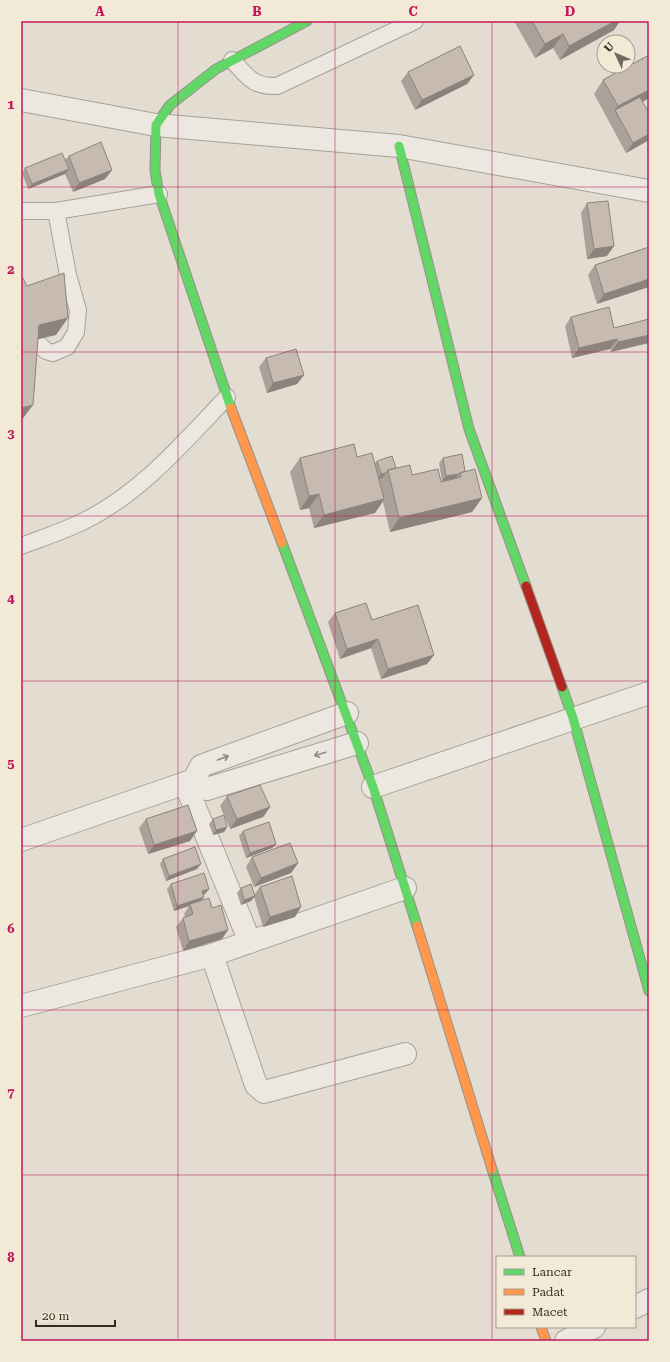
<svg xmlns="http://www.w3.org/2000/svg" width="670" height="1362" viewBox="0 0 670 1362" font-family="'Roboto Serif',serif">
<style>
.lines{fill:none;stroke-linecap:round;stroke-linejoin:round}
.lane-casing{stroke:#a8a198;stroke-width:18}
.street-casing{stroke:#a8a198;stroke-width:24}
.fast-casing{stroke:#989188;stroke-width:11}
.slow-casing{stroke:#989188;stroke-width:11}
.jam-casing{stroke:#989188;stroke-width:11}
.lane{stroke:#ece7e0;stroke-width:16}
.street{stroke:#ece7e0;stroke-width:22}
.fast{stroke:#63d668;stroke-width:9}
.slow{stroke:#ff974d;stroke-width:9}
.jam{stroke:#b3261e;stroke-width:9}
.wall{fill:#aba198}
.shaded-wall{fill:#8b837c}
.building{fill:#c7bbb1;stroke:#8b837c}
.oneway{stroke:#928880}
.grid{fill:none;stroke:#c2185b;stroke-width:1;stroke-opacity:0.55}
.neatline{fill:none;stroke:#c2185b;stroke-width:1.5}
.grid-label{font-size:13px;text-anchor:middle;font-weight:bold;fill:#c2185b}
</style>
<rect width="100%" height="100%" fill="#e3dcd0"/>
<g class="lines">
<defs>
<path id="lane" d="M232,60C248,77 253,87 277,86L415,21
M21,211H56L159,194
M35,340L46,351L53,353L67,347L76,332L78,310L68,275L56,211
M21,546C42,538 64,531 84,521C141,493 184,442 227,397"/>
<path id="street" d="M21,100L156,125L399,146L649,191
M194,780L207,789L357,743
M185,783L250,942
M373,787L649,693
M21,840L194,780L201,766L347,713
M212,955L256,1085L264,1092L405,1054
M21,1006L212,955L405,888
M635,1307L649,1300
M566,1341L594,1327"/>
<path id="fast" d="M399,146L469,429L526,586
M231,408L159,194L155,171L156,125L170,105L216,69L307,21
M282,543L373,787L417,926
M562,687L573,718L649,991
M492,1169L520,1257"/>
<path id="slow" d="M231,408L282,543
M417,926L492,1169
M541,1327L546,1341"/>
<path id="jam" d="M526,586L562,687"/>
</defs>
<use href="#lane" class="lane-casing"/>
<use href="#street" class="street-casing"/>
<use href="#fast" class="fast-casing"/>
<use href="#slow" class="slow-casing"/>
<use href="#jam" class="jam-casing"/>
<use href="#lane" class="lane"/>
<use href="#street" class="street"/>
<use href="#fast" class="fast"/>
<use href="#slow" class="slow"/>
<use href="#jam" class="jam"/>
</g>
<path class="wall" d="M514,21H620L614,30L560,60L553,48L535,58Z
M649,55V98L643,102L649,140L626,153L594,94L603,80Z
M408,72L474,75L467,84L415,110L401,81Z
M69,156L112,170L105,179L73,192L65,174L28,189L22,173L25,168L65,160Z
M587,203L607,256L587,259L581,213Z
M649,247L597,304L588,275L595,265Z
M571,317L614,328L649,319L611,352L610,349L572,358L565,326Z
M266,358L304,375L297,384L267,393L259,367Z
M357,457L375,463L377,461L396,468L412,475L441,482L442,481L439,463L443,458L465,471L482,498L472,512L390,532L383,502L375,513L314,528L309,508L300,510L290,472L300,458Z
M335,613L372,620L434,655L427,664L381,679L371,648L340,659L328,622Z
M227,796L270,807L263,817L230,829L220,806Z
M146,819L190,841L148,854L139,828Z
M213,819L227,827L224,832L213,835L209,824Z
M243,831L276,844L272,848L246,858L239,836Z
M252,857L298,863L291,873L254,887L246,867Z
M163,859L197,869L166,881L160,864Z
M171,884L209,889L205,894L203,895L202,900L222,939L183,951L176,927L183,918L185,917L184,914L189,906L174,911L167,889Z
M260,887L295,917L263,927L254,897L251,901L241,905L237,893L241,888L254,895Z"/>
<path class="shaded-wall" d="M615,21H620L614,30L560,60L569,46Z
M563,34L553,48L535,58L545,44Z
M474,75L467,84L415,110L422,100Z
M649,90V98L617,115L615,110L618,106Z
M649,134V140L626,153L633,143Z
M69,169L65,174L28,189L32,184Z
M112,170L105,179L73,192L79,183Z
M614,246L607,256L587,259L594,249Z
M649,279V287L597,304L604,294Z
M68,318L56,335L27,342L39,325Z
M649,335V343L611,352L618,342Z
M617,339L610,349L572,358L579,348Z
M304,375L297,384L267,393L273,383Z
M33,405L21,421V408Z
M386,473L382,478L377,479L381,474Z
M459,474L456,478L442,481L446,476Z
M319,494L309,508L300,510L309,496Z
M482,498L472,512L390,532L399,518Z
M384,499L375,513L314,528L324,515Z
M378,639L371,648L340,659L347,649Z
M434,655L427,664L381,679L388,669Z
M270,807L263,817L230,829L237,819Z
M227,827L224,832L213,835L216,830Z
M197,831L190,841L148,854L154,845Z
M276,844L272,848L246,858L250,853Z
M298,863L291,873L254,887L261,878Z
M201,864L197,869L166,881L169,876Z
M209,889L205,894L199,896L202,891Z
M255,896L251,901L241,905L244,900Z
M204,897L201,902L190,904L189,906L174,911L177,906Z
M301,907L295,917L263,927L270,917Z
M228,930L222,939L183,951L189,941Z"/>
<path class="building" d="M532,21H615L569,46L563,34L545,44Z
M460,46L474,75L422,100L408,72Z
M649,55V90L618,106L603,80Z
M640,97L649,113V134L633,143L615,110Z
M101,142L112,170L79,183L69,156Z
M62,153L69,169L32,184L25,168Z
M608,201L614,246L594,249L587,203Z
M649,247V279L604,294L595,265Z
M64,273L68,318L39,325L33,405L21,408V275L27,286Z
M609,307L614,328L649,319V335L618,342L617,339L579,348L571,317Z
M296,349L304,375L273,383L266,358Z
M354,444L357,457L372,453L384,499L324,515L319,494L309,496L300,458Z
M462,454L465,471L460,473L459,474L446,476L443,458Z
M392,456L396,468L388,470L386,473L381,474L377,461Z
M410,465L412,475L438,469L441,482L461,477L460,473L475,469L482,498L399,518L388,470Z
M366,603L372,620L418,605L434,655L388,669L378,639L347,649L335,613Z
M260,785L270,807L237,819L227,796Z
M188,805L197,831L154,845L146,819Z
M224,815L227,827L216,830L213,819Z
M269,822L276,844L250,853L243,831Z
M290,843L298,863L261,878L252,857Z
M195,847L201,864L169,876L163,859Z
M204,873L209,889L202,891L204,897L177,906L171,884Z
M292,876L301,907L270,917L260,887Z
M251,884L255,896L244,900L241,888Z
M209,898L212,908L221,905L228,930L189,941L183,918L193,914L190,904Z"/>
<defs><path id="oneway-shaft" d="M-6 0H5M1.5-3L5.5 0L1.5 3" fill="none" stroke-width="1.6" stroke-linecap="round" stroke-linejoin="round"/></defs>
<g class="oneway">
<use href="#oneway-shaft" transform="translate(320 754) rotate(163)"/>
<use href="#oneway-shaft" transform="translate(223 758) rotate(-20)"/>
</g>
<path class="grid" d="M178,21V1341M335,21V1341M492,21V1341M21,187H649M21,352H649M21,516H649M21,681H649M21,846H649M21,1010H649M21,1175H649"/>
<rect width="670" height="1362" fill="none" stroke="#f3e9d7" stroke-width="44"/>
<rect x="496" y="1256" width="140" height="72" fill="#f3e9d7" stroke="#a89d8e"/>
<rect x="504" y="1269" width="20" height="6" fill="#63d668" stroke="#a89d8e"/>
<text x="532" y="1276" font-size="12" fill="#372a21">Lancar</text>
<rect x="504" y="1289" width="20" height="6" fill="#ff974d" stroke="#a89d8e"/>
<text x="532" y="1296" font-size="12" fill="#372a21">Padat</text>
<rect x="504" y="1309" width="20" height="6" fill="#b3261e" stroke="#a89d8e"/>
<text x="532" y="1316" font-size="12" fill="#372a21">Macet</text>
<g transform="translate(616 54) rotate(314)"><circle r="19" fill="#f3e9d7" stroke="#a89d8e"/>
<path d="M0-3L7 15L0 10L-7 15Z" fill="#73685e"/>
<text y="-6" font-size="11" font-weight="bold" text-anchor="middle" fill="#372a21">U</text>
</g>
<path d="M36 1320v6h79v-6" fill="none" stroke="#372a21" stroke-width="2"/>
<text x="42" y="1320" font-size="12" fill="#372a21" stroke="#f3e9d7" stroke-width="3" paint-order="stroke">20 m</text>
<rect x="22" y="22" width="626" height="1318" class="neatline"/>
<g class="grid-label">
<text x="100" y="16">A</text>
<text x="257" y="16">B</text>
<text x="413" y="16">C</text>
<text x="570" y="16">D</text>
<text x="11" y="109">1</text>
<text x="11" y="274">2</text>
<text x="11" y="438">3</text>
<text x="11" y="603">4</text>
<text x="11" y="768">5</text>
<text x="11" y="933">6</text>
<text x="11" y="1097">7</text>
<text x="11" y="1262">8</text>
</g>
</svg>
